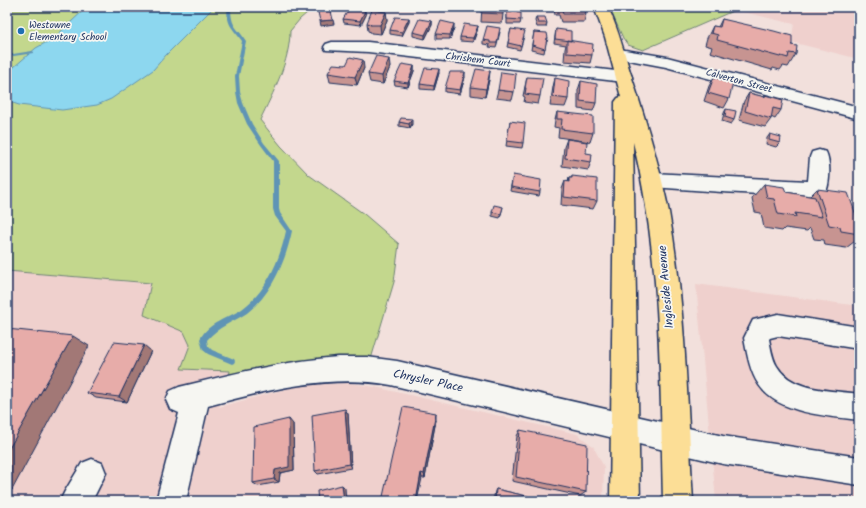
<svg xmlns="http://www.w3.org/2000/svg" width="866" height="508" viewBox="0 0 866 508" font-family="Kalam,sans-serif">
<style>
.built{fill:#efd0cd}
.green{fill:#c3d78d;stroke:#6f8376}
.water{fill:#8dd7ef;stroke:#5f94b5}
.lines{fill:none;stroke-linecap:round;stroke-linejoin:round}
.stream{fill:#5f94b5;fill-rule:evenodd}
.minor-casing{stroke:#1b2f5e;stroke-width:3}
.major-casing{stroke:#1b2f5e;stroke-width:3}
.minor{fill:#f6f6f2;fill-rule:evenodd}
.major{fill:#fcde96;fill-rule:evenodd}
.wall{fill:#c79491;stroke:#1b2f5e}
.shaded-wall{fill:#a27876;stroke:#1b2f5e}
.building{fill:#e7aca9;stroke:#1b2f5e}
.poi-dot{fill:#1f6fb2;stroke:#f6f6f2;stroke-width:1.5}
.labels{text-anchor:middle;dominant-baseline:central;stroke-width:3.5;stroke-linejoin:round;paint-order:stroke}
.far-poi-label{font-size:10px;fill:#1b2f5e;stroke:#f6f6f2;text-anchor:start}
.far-street-label{font-size:10px;fill:#1b2f5e;stroke:#f6f6f2}
.street-label{font-size:12px;fill:#1b2f5e;stroke:#f6f6f2}
</style>
<rect width="100%" height="100%" fill="#f2e0dc"/>
<filter id="ink" filterUnits="userSpaceOnUse"><feTurbulence type="fractalNoise" baseFrequency=".025" numOctaves="2"/><feDisplacementMap in="SourceGraphic" scale="8" xChannelSelector="R" yChannelSelector="G"/><feConvolveMatrix kernelMatrix="1 2 1 2 8 2 1 2 1" color-interpolation-filters="sRGB"/></filter>
<g filter="url(#ink)">
<path class="built" d="M734,7H859V59L791,42L794,24L735,10Z
M7,271L211,289L182,369L230,371L219,407L301,385L350,383L375,387L577,434L593,446L604,467L603,501H7Z
M696,284L859,306V501H716Z"/>
<path class="green" d="M7,7H314L300,19L290,31C290,61 273,93 260,120L281,146L309,175L364,214L399,244L394,282L371,359L229,377L230,371L181,369L190,345L184,332L144,315L151,283L7,271Z
M609,7H734L735,10L643,50L628,45L623,38Z"/>
<path class="water" d="M87,7H214L166,55L153,70L111,99L97,105L62,110L19,105L7,101V73L36,48L54,38Z"/>
<g class="lines">
<path class="stream" d="M227,7H231C231,28 237,26 246,41L239,76L240,92L243,103L252,124L264,143L279,161V209L280,213L292,231C286,260 272,294 247,313C233,322 218,327 207,340L208,346L212,350L234,359L235,361L234,363L232,364L208,354L203,350L200,339C208,323 228,318 242,309C267,291 280,259 286,231L275,216L273,209V161L261,145L247,124L238,103L236,92L235,76L242,41C232,27 227,26 227,7Z
M32,51L34,52V53L7,57V55Z"/>
<defs>
<path id="minor" d="M332,42H368L624,72L630,73L632,77L630,81L624,82L368,52L326,50L324,47L326,44Z
M619,49L667,57L859,107V119L666,67L613,57L611,54L613,51Z
M819,150L826,152C831,162 830,185 825,194L818,197L722,192L652,187L645,185L642,180L645,175L652,173L808,181L810,157L812,152Z
M778,314L859,327V349L778,336L770,338L769,339C771,348 772,358 777,366C792,392 833,390 859,394V420C828,416 778,414 759,385C750,372 747,354 744,338L753,320Z
M338,357H367L397,361L723,436L859,457V485L723,464L391,385C330,374 267,390 208,406L186,501H156L179,413L170,409L166,400L170,391L179,387C232,374 284,361 338,357Z
M92,459L102,463L106,473L92,501H60L65,491L82,463Z"/>
<path id="major" d="M594,7H608C619,31 625,56 633,81C647,124 660,168 669,212C686,307 687,405 693,501H663C660,381 662,260 633,142L640,501H610L615,102L618,98L621,97L605,37Z"/>
</defs>
<use href="#minor" class="minor-casing"/>
<use href="#major" class="major-casing"/>
<use href="#minor" class="minor"/>
<use href="#major" class="major"/>
</g>
<path class="wall" d="M482,7L503,14L502,23L481,22Z
M554,7H561L586,14L584,22H561L559,15H555L554,9Z
M386,12L387,20L381,34L371,33V32L368,31L367,23Z
M507,12L521,20L520,24H507Z
M366,15L361,25L344,23L343,19Z
M536,17L547,23L546,27H537L535,21Z
M409,18V22L402,36L390,34V30Z
M722,19L792,44V45L796,54L788,67L783,66L780,70L773,68L772,70L710,52L712,47L705,45L707,38L713,26L718,27Z
M432,21V25L425,39L413,36V32Z
M478,26L477,31L473,42L460,41V37Z
M454,28L450,39H436V34Z
M511,29L524,36L520,50L507,47Z
M556,29L571,41L592,55L590,63L564,61L565,49L566,45L554,43Z
M500,32L496,48L489,47L490,45L483,44V40Z
M534,32L548,38L547,42H546L544,53L531,50Z
M383,58L390,67L383,84L370,82L368,74Z
M346,65L364,68L357,85L330,82L328,73Z
M414,66V71L408,87L395,85L394,81Z
M439,73L434,90L420,89V84Z
M465,77L460,94L445,92V88Z
M527,77L540,96L538,104L524,102L525,97L523,96Z
M714,77L729,99L724,108L704,101L709,86Z
M555,78L568,99L565,107L550,106L553,87Z
M489,80L485,97L471,95V87Z
M581,81L596,103L593,111L578,109V90Z
M498,90L514,92L512,100L496,98Z
M749,93L764,97L765,95L781,110L775,119L771,117V119L765,127L739,120L744,101Z
M726,109L734,120L731,124L722,121L724,113Z
M557,112L593,133L590,142L558,137L559,128L554,127L555,120Z
M510,121L523,143L522,148L506,146Z
M399,122L412,124L410,128L399,126Z
M770,134L780,143L776,147L766,144L767,138Z
M567,139L586,153L591,162L588,170L562,166L564,147Z
M513,175L540,192L539,196L510,191Z
M572,176L597,201L593,209L561,205L562,189L565,181L568,182L569,178H572Z
M764,184L786,192L810,196L817,189L859,223V238L846,248L825,245L824,240L814,239L810,228L807,231L785,228L782,231L764,228L761,213L755,212L752,198Z
M503,207L500,218L492,216V212Z
M151,351L127,402L96,398L87,393Z
M345,409L348,414L351,468L318,474L315,471Z
M436,420L425,478H422L382,501Z
M293,424L294,470L280,473L279,482L258,486L253,483Z
M520,430L586,492L580,496L512,481L517,436Z
M496,489L548,501H493L495,491Z"/>
<path class="shaded-wall" d="M365,11L366,15L361,25L360,21Z
M386,12L387,20L381,34L380,25Z
M409,18V22L402,36V32Z
M333,20L334,24L321,26L320,21Z
M432,21V25L425,39V35Z
M454,24V28L450,39V35Z
M478,26L477,31L473,42V38Z
M389,59L390,67L383,84L382,76Z
M363,60L364,68L357,85L355,77Z
M414,66V71L408,87V83Z
M439,69V73L434,90V86Z
M490,71L489,80L485,97L486,89Z
M465,72V77L460,94V90Z
M412,119V124L410,128L409,124Z
M73,336L89,346L12,490L7,489V452Z
M144,345L151,351L127,402L119,397Z
M345,409L348,414L351,468L349,464Z
M436,413V420L425,478L424,474Z
M289,419L293,424L294,470L280,473L279,482L274,479L275,470Z
M421,473L422,478L417,501H416Z
M342,485L345,488L346,501H344Z"/>
<path class="building" d="M327,7H330L333,20L320,21L317,8Z
M482,7H503V14L481,13Z
M561,7H584L586,14H563Z
M349,9L365,11L360,21L343,19Z
M372,10L386,12L380,25H370L371,24L367,23Z
M507,12L521,13V20L507,19Z
M395,17L409,18L402,32L390,30Z
M536,17H545L547,23H538Z
M419,19L432,21L425,35L413,32Z
M722,19L774,31L792,36V44L791,45L797,46L796,54L789,53L788,58L781,56L780,57L717,40L718,35L711,33L713,26L720,27Z
M441,21L454,24L450,35L436,34Z
M464,24L478,26L473,38L460,37Z
M487,26L500,28L497,43H490V41L483,40Z
M511,29L525,31L521,46L508,43Z
M556,29L571,31V41L555,39Z
M534,32L547,33L548,38H547L545,49L532,45Z
M567,40L593,44L592,55L567,53Z
M376,56L383,57L382,58L389,59L382,76L368,74Z
M350,57L363,60L355,77L328,73L333,64L346,65Z
M402,64L414,66L408,83L394,81Z
M425,68L439,69L434,86L420,84Z
M476,69L490,71L486,89L471,87Z
M450,72H465L460,90L445,88Z
M501,72L516,74L514,92L498,90Z
M527,77L543,78L540,96L525,94L526,88H525Z
M714,77L733,83L729,99L708,93Z
M555,78L569,81L568,99L553,97Z
M581,81L597,84L596,103L580,101Z
M749,93L765,97V95L783,100L781,110L773,108L771,119L745,111Z
M726,109L736,111L734,120L725,117Z
M557,112L593,116V133L561,129L562,119H557Z
M401,118L412,119L409,124L399,122Z
M510,121L525,123L523,143L507,141Z
M770,134L781,137L780,143L769,140Z
M567,139L587,142L586,153L592,154L591,162L565,158Z
M513,175L541,180L540,192L511,187Z
M572,176L597,179V201L564,197L565,181L569,182V178H572Z
M764,184L784,187L786,192L815,197L822,217L795,213L796,217L778,214L774,199L767,198Z
M817,189L848,193L859,223V234L841,231L840,227L829,225Z
M494,205L503,207L501,214L492,212Z
M7,329L73,336L7,452Z
M114,342L144,345L119,397L87,393Z
M403,407L436,413L424,474L421,473L416,501H382Z
M345,409L349,464L315,471L312,415Z
M289,419V467L275,470L274,479L253,483L254,427Z
M520,430L587,444L586,492L516,477Z
M342,485L344,501H318L317,491Z
M496,489L548,501H495Z"/>
</g>
<circle class="poi-dot" cx="21" cy="31" r="4"/>
<g class="labels">
<g class="far-poi-label">
<text x="29" y="25">Westowne<tspan x="29" dy="12">Elementary School</tspan></text>
</g>
<g class="far-street-label">
<text transform="translate(478 60) rotate(7)">Chrishem Court</text>
<text transform="translate(739 81) rotate(15)">Calverton Street</text>
</g>
<g class="street-label">
<text transform="translate(666 287) rotate(-95)">Ingleside Avenue</text>
<text transform="translate(428 381) rotate(12)">Chrysler Place</text>
</g>
</g>
<rect width="866" height="508" fill="none" stroke="#f6f6f2" stroke-width="24"/>
<rect x="12" y="12" width="842" height="484" fill="none" stroke="#1b2f5e" stroke-width="1.5" filter="url(#ink)"/>
</svg>
